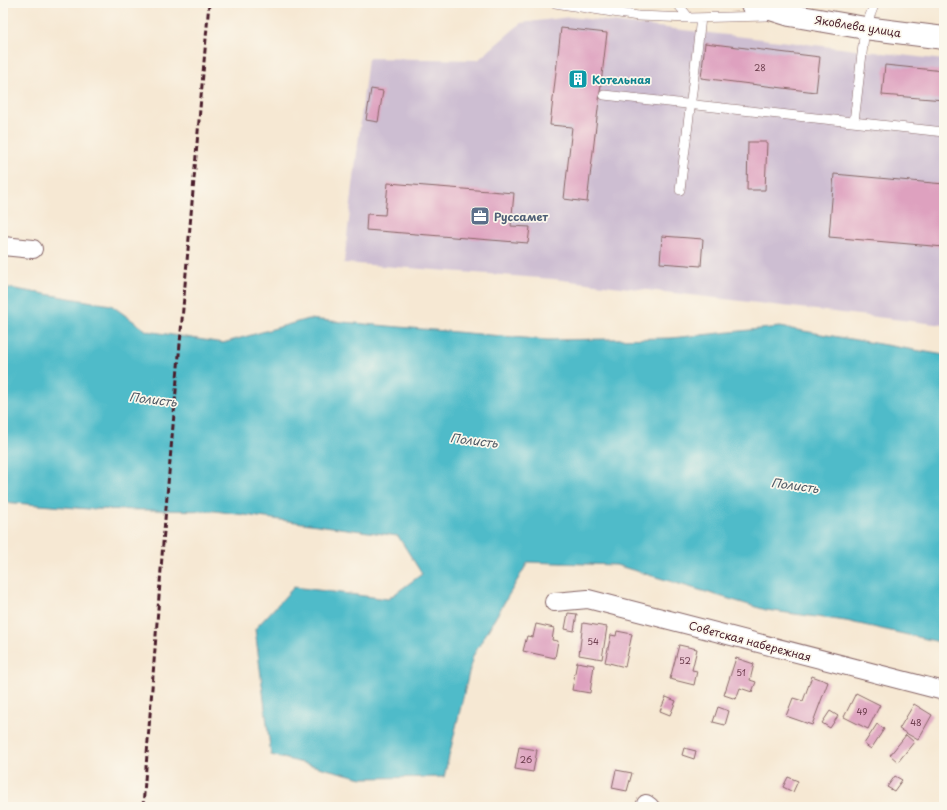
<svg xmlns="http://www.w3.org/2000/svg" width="947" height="810" viewBox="0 0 947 810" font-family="'Playpen Sans',sans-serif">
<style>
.industrial{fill:#cdbed2}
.water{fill:#4fbbc9;stroke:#4c6d7a}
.building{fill:#dea1bf}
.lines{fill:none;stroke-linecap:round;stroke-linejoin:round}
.lane-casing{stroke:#866566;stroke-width:10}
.street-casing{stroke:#866566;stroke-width:20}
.secondary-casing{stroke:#866566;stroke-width:24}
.lane{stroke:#fff;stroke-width:9}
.street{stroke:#fff;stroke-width:18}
.secondary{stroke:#fff;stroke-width:22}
.rail{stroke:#4a1f2b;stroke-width:3;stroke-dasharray:6 3;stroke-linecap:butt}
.labels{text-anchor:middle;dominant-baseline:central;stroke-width:3.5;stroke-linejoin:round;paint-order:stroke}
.number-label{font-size:9px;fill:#6f4050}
.street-label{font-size:11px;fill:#4a1f2b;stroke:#fbf7ec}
.culture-label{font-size:11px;font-weight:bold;fill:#0d838f;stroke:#fbf7ec;text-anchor:start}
.service-label{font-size:11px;font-weight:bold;fill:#4e5e75;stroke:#fbf7ec;text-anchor:start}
.water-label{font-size:12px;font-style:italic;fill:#4c5662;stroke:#fbf7ec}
</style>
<rect width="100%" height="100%" fill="#fbf7ec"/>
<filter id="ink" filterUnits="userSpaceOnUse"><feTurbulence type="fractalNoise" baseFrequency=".025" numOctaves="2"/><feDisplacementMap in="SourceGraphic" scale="8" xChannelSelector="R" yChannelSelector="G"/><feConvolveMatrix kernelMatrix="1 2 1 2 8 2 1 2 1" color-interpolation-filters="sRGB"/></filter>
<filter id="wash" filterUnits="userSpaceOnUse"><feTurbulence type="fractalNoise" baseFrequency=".012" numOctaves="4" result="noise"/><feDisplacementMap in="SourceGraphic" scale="16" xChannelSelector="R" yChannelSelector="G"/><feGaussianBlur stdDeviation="0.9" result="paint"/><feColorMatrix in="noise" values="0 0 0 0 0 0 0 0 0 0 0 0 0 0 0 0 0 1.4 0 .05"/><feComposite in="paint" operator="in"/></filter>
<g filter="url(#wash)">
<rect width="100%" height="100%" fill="#f6e8d3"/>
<path class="industrial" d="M570,17L944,60V325L553,279L344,263L368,58L478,60L521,23Z"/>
<path class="water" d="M3,287L111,305L147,331L223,343L308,319L547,340L671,338L780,327L944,355V643L846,621L766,610L616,565L528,562L473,656L444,777L362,778L271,755L255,629L294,587L388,599L422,574L398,536L215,511L89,509L3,502Z"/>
<g id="blocks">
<path class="building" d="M561,28L607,33L587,202L564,199L572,127L550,125Z
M705,43L820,57L816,92L701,78Z
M885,65L944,71V100L882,95Z
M371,89L383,91L378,122L366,120Z
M748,142H767L765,190H747Z
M834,174L944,184V247L829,237Z
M388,183L514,193L511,226L530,227L528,243L366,230L367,214L385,215Z
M662,236L703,239L701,266L660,263Z
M568,613L577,614L574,631L565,629Z
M583,623L607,627L602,659L579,655Z
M536,624L554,628L552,640L558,641L555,658L523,651L527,636L533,637Z
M617,631L632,634L625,667L605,662L611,635L616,636Z
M679,645L697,649L692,670L697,671L694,685L670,679Z
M736,658L754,664L750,680L756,682L752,692L740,688L736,699L724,695Z
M577,662L594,665L590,693L572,690Z
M812,676L828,682L812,725L786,716L793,698L803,701Z
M856,693L880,705L868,729L844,717Z
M666,697L676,701L670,715L660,711Z
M914,704L932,715L918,740L899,729Z
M718,707L729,711L725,725L713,722Z
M830,711L838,716L830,728L822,723Z
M877,724L884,729L871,749L864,744Z
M906,735L914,742L898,762L890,755Z
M519,747L537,750L533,772L515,769Z
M684,748L696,751L694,759L682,755Z
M616,770L632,773L627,791L612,788Z
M895,776L902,780L894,791L887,787Z
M788,777L798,781L793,792L783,787Z"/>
</g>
</g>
<g filter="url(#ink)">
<use href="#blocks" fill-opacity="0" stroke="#866566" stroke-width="1"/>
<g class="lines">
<defs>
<path id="lane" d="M555,3L638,16L689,18
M677,3L689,18L767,16
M604,95L944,132
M854,122L865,28L875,3
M680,190L701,18"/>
<path id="street" d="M3,246L33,249
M554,602L588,599L944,691
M646,804L650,807"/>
<path id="secondary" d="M751,3L790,15L865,28L944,38"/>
</defs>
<use href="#lane" class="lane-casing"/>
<use href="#street" class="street-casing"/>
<use href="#secondary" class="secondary-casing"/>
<use href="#lane" class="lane"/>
<use href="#street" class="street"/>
<use href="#secondary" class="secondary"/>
<path class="rail" d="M143,807L163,543L209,3"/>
</g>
</g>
<defs>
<symbol id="building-square" viewBox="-11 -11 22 22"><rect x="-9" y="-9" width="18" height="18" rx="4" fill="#0f9aa8" stroke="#fbf7ec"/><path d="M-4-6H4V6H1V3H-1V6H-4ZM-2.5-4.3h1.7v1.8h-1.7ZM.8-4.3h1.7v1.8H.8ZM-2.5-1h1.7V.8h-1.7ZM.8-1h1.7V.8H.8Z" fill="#fff"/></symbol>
<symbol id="office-square" viewBox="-11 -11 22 22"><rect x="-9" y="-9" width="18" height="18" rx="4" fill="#5c6f8a" stroke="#fbf7ec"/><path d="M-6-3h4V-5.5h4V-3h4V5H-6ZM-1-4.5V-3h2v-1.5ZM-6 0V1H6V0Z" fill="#fff"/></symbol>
</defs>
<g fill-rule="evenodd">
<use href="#building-square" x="567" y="68" width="22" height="22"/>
<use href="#office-square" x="469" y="205" width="22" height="22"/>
</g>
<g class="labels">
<g class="number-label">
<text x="760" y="67">28</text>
<text x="593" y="641">54</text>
<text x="685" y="660">52</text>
<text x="741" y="672">51</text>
<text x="862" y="711">49</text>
<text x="916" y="722">48</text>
<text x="526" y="759">26</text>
</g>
<g class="street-label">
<text transform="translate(858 26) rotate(9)">Яковлева улица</text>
<text transform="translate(750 641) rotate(15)">Советская набережная</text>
</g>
<g class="culture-label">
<text x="592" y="79">Котельная</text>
</g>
<g class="service-label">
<text x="494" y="216">Руссамет</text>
</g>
<g class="water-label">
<text transform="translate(153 399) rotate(7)">Полисть</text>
<text transform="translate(474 440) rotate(7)">Полисть</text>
<text transform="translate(795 485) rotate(8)">Полисть</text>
</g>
</g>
<rect width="947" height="810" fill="none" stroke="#fbf7ec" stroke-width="16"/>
</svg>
